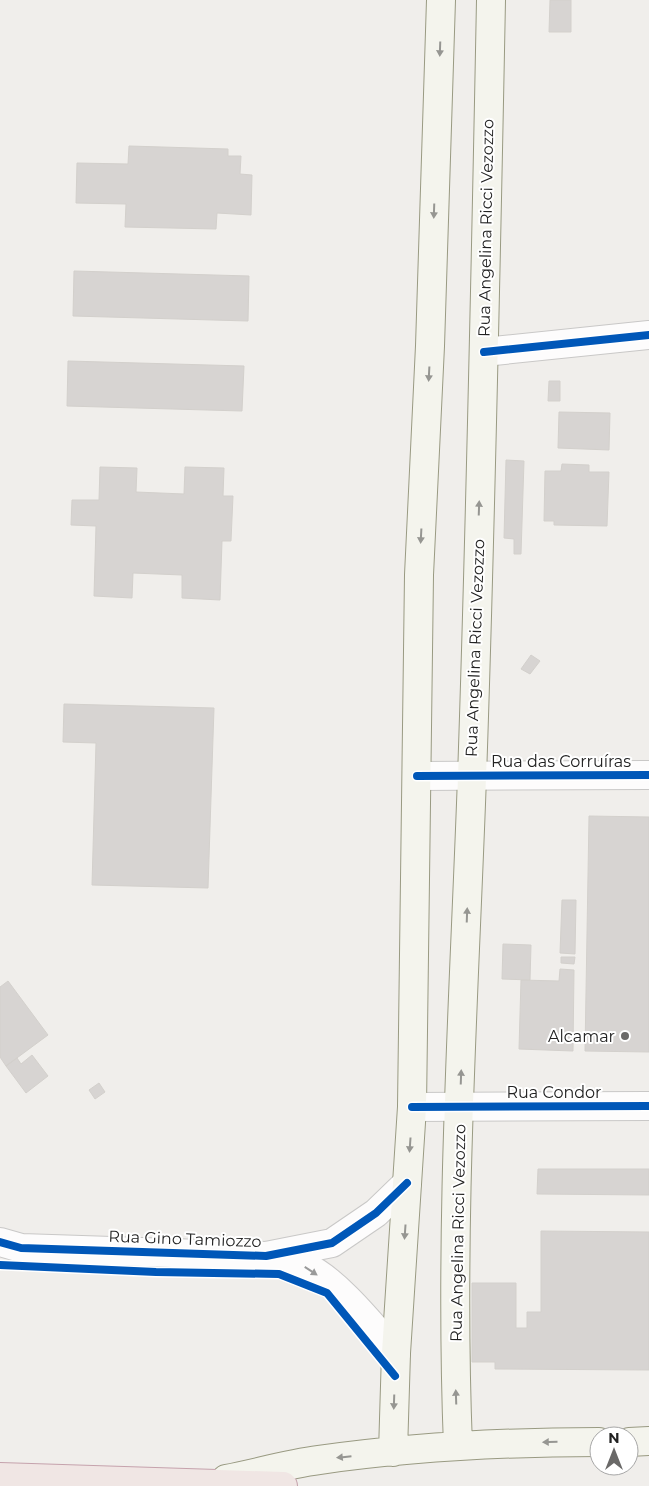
<svg xmlns="http://www.w3.org/2000/svg" width="649" height="1486" viewBox="0 0 649 1486" font-family="Montserrat,sans-serif">
<style>
.building{fill:#d7d4d2;stroke:#d3d0cc}
.lines{fill:none;stroke-linecap:round;stroke-linejoin:round}
.minor-casing{stroke:#c9c8c7;stroke-width:30}
.tertiary-casing{stroke:#c9c8c7;stroke-width:30}
.secondary-casing{stroke:#999a82;stroke-width:30}
.trunk-casing{stroke:#c5a2ac;stroke-width:30}
.minor{stroke:#fdfcfc;stroke-width:28}
.tertiary{stroke:#fdfcfc;stroke-width:28}
.secondary{stroke:#f4f4ed;stroke-width:28}
.trunk{stroke:#f0e6e4;stroke-width:28}
.cycleway-casing{stroke:#fff;stroke-width:11}
.cycleway{stroke:#0057b8;stroke-width:8}
.oneway{fill:#969692}
.oneway2{fill:#9a9a9a}
.poi-dot{fill:#6a6968;stroke:#fff;stroke-width:2}
.labels{text-anchor:middle;dominant-baseline:central;stroke-width:4;stroke-linejoin:round;paint-order:stroke}
.street-label{font-size:16px;fill:#222;stroke:#fff}
.poi-label{font-size:16px;fill:#222;stroke:#fff;text-anchor:end}
</style>
<rect width="100%" height="100%" fill="#f0eeeb"/>
<path class="building" d="M550,0H571V32H549Z
M129,146L228,149V156H241L240,174L252,175L251,215L217,213L216,229L125,227L126,204L76,203L77,163L128,164Z
M74,271L249,276L248,321L73,316Z
M68,361L244,366L242,411L67,406Z
M549,381H560V401H548Z
M559,412L610,413L609,450L558,448Z
M506,460L524,461L521,554H514V539L504,538Z
M562,464L589,465V472H609L607,526L554,525V521H544L545,471H561Z
M100,467L137,468L136,492L184,494L185,467L224,468L223,496H233L231,541H222L220,600L182,598V575L133,573L132,598L94,596L96,526L71,525L72,500H99Z
M531,655L540,661L530,674L521,669Z
M64,704L214,708L208,888L92,885L96,743L63,742Z
M589,816L649,817V1052L585,1051Z
M562,900H576L575,954L560,953Z
M503,944L531,945L530,980L502,979Z
M561,957H575L574,964L561,963Z
M560,969L574,970L573,1051L519,1049L521,980L559,981Z
M8,981L48,1035L6,1066L0,1057V987Z
M32,1055L48,1076L26,1093L6,1066L17,1058L21,1064Z
M99,1083L105,1092L95,1099L89,1090Z
M538,1169H649V1195L537,1194Z
M541,1231L649,1232V1370L495,1369V1362H472V1283H516V1328H527V1312H541Z"/>
<g class="lines">
<defs>
<path id="minor" d="M417,776L649,775
M412,1107L649,1106
M0,1242L21,1248L266,1256L332,1243L376,1213L407,1183
M272,1257C283,1260 295,1262 306,1267C336,1280 374,1328 396,1353"/>
<path id="tertiary" d="M484,352L649,335"/>
<path id="secondary" d="M629,1442L649,1441
M458,1446C449,1223 464,1000 472,777C481,518 486,259 491,0
M393,1452L396,1353L412,1107L419,575L430,346L441,0
M226,1479C257,1473 288,1464 319,1460C411,1447 505,1442 599,1442"/>
<path id="trunk" d="M0,1477L283,1486"/>
</defs>
<use href="#minor" class="minor-casing"/>
<use href="#tertiary" class="tertiary-casing"/>
<use href="#secondary" class="secondary-casing"/>
<use href="#trunk" class="trunk-casing"/>
<use href="#minor" class="minor"/>
<use href="#tertiary" class="tertiary"/>
<use href="#secondary" class="secondary"/>
<use href="#trunk" class="trunk"/>
<defs>
<path id="cycleway" d="M484,352L649,335
M417,776L649,775
M412,1107L649,1106
M0,1242L21,1248L266,1256L332,1243L376,1213L407,1183
M0,1265L156,1272L279,1274L327,1293L395,1376"/>
</defs>
<use href="#cycleway" class="cycleway-casing"/>
<use href="#cycleway" class="cycleway"/>
</g>
<defs><path id="oneway-solid" d="M-6-.8H1V-3.2L6.5 0L1 3.2V.8H-6Z" transform="scale(1.25)"/></defs>
<g class="oneway">
<use href="#oneway-solid" transform="translate(440 49) rotate(92)"/>
<use href="#oneway-solid" transform="translate(434 211) rotate(92)"/>
<use href="#oneway-solid" transform="translate(429 374) rotate(93)"/>
<use href="#oneway-solid" transform="translate(479 508) rotate(-88)"/>
<use href="#oneway-solid" transform="translate(421 536) rotate(93)"/>
<use href="#oneway-solid" transform="translate(467 915) rotate(-88)"/>
<use href="#oneway-solid" transform="translate(461 1077) rotate(-88)"/>
<use href="#oneway-solid" transform="translate(410 1145) rotate(94)"/>
<use href="#oneway-solid" transform="translate(405 1232) rotate(94)"/>
<use href="#oneway-solid" transform="translate(456 1397) rotate(-92)"/>
<use href="#oneway-solid" transform="translate(394 1402) rotate(92)"/>
<use href="#oneway-solid" transform="translate(550 1442) rotate(179)"/>
<use href="#oneway-solid" transform="translate(344 1457) rotate(174)"/>
</g>
<use class="oneway2" href="#oneway-solid" transform="translate(311 1271) rotate(33)"/>
<circle class="poi-dot" cx="625" cy="1036" r="5"/>
<g class="labels">
<g class="street-label">
<text transform="translate(486 228) rotate(-89)">Rua Angelina Ricci Vezozzo</text>
<text transform="translate(475 648) rotate(-88)">Rua Angelina Ricci Vezozzo</text>
<text x="561" y="761">Rua das Corruíras</text>
<text x="554" y="1092">Rua Condor</text>
<text transform="translate(458 1233) rotate(-89)">Rua Angelina Ricci Vezozzo</text>
<text transform="translate(185 1239) rotate(2)">Rua Gino Tamiozzo</text>
</g>
<g class="poi-label">
<text x="615" y="1036">Alcamar</text>
</g>
</g>
<g transform="translate(614 1451)"><circle r="24" fill="#ffffff" stroke="#a7a7a7"/>
<path d="M0-4L9 19L0 12L-9 19Z" fill="#6a6968"/>
<text y="-8" font-size="14" font-weight="bold" text-anchor="middle" fill="#222222">N</text>
</g>
</svg>
